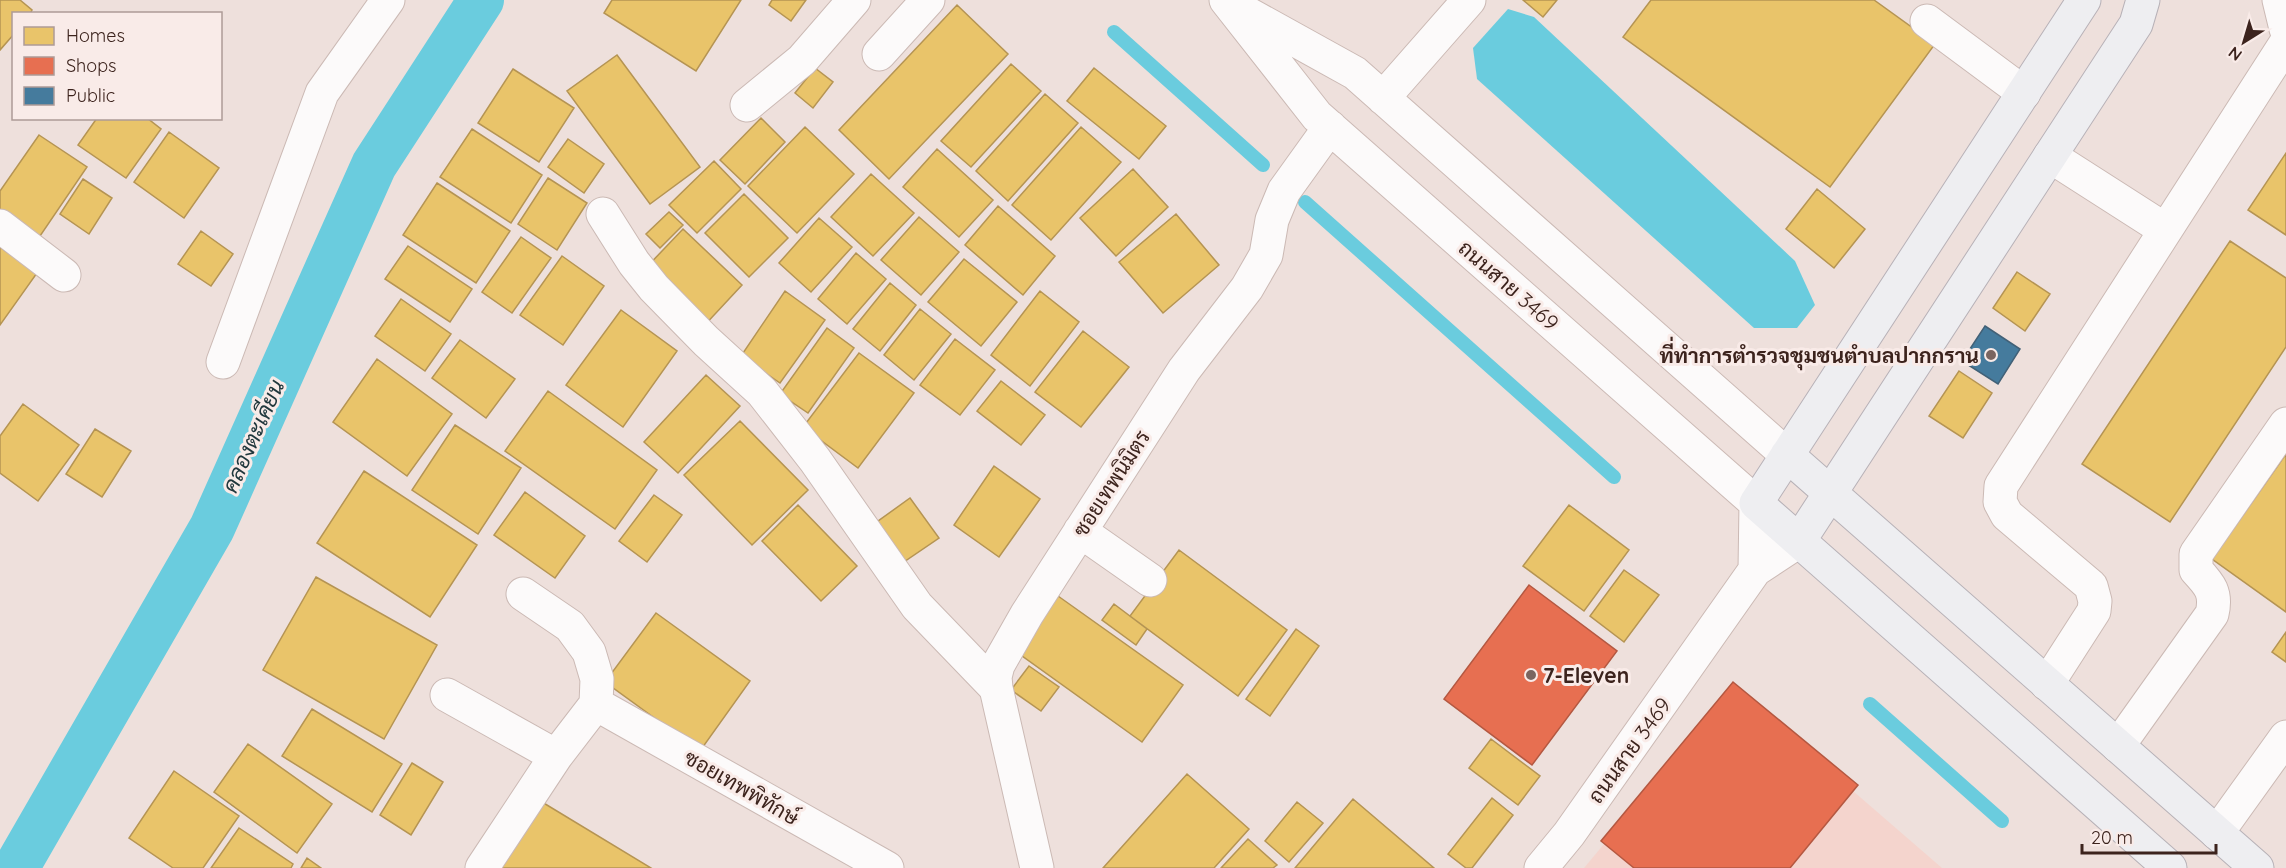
<svg xmlns="http://www.w3.org/2000/svg" width="2286" height="868" viewBox="0 0 2286 868" font-family="Quicksand,Sarabun,sans-serif">
<style>
.built{fill:#f4d4cd}
.water{fill:#6accde}
.homes{fill:#e9c46a;stroke:#b59453;stroke-width:1.5}
.shops{fill:#e76f51;stroke:#b45841;stroke-width:1.5}
.public{fill:#457b9d;stroke:#426177;stroke-width:1.5}
.lines{fill:none;stroke-linecap:round;stroke-linejoin:round}
.stream{stroke:#6accde;stroke-width:14}
.canal{stroke:#6accde;stroke-width:46}
.minor-casing{stroke:#cbb9b4;stroke-width:35}
.major-casing{stroke:#b7b1b7;stroke-width:35}
.minor{stroke:#fcfafa;stroke-width:33}
.major{stroke:#eeeef1;stroke-width:33}
.poi-dot{fill:#7a6560;stroke:#f9ebe8;stroke-width:2}
.labels{text-anchor:middle;dominant-baseline:central;stroke-width:6;stroke-linejoin:round;paint-order:stroke}
.street-label{font-size:21px;fill:#3c231d;stroke:#f9ebe8}
.poi-label{font-size:21px;font-weight:bold;fill:#3c231d;stroke:#f9ebe8;text-anchor:end}
.water-label{font-size:22px;font-style:italic;fill:#21383d;stroke:#f9ebe8}
</style>
<rect width="100%" height="100%" fill="#eee0dc"/>
<path class="built" d="M1734,688L1942,868H1584Z"/>
<path class="water" d="M1508,9L1534,17L1795,261L1815,305L1797,328H1754L1477,79L1473,48Z"/>
<path class="homes" d="M0,0H20L32,10L30,14H14V34L0,50Z
M612,0H741L696,71L604,13Z
M772,0H806L791,21L769,5Z
M1523,0H1557L1543,17Z
M1651,0H1874L1935,44L1830,187L1623,37Z
M957,5L1008,54L889,179L839,130Z
M617,55L700,167L650,204L567,91Z
M1011,64L1041,91L971,167L941,141Z
M815,68L833,82L813,108L795,93Z
M1094,68L1166,126L1139,159L1067,101Z
M513,69L574,108L539,162L478,123Z
M1045,94L1078,123L1008,201L976,171Z
M97,118H147L161,129L126,178L78,145Z
M761,118L785,142L745,184L720,160Z
M805,127L854,174L797,233L748,186Z
M1081,127L1121,162L1051,240L1012,205Z
M472,129L542,175L511,223L440,177Z
M169,132L219,168L184,218L134,182Z
M39,135L87,167L38,239L0,213V191Z
M568,139L604,164L584,193L548,167Z
M937,149L993,200L959,237L903,187Z
M2286,153V235L2248,210Z
M714,161L741,189L697,233L669,205Z
M1133,169L1168,207L1116,256L1080,218Z
M871,174L914,213L873,256L831,217Z
M548,178L587,203L557,250L518,224Z
M83,179L112,198L89,234L60,214Z
M437,183L510,231L476,283L403,235Z
M1817,189L1865,229L1834,268L1786,229Z
M744,194L788,238L749,277L705,233Z
M998,206L1055,256L1023,295L965,245Z
M669,212L683,225L660,248L646,234Z
M1176,214L1219,265L1163,313L1119,262Z
M919,217L959,252L921,295L881,260Z
M819,218L852,247L811,292L779,263Z
M683,229L742,285L702,328L642,272Z
M201,231L233,254L211,286L178,264Z
M521,237L551,258L512,313L482,292Z
M2230,241L2286,278V347L2170,522L2082,464Z
M408,246L472,289L450,322L385,279Z
M0,247L37,273L0,325Z
M856,253L886,279L847,324L818,299Z
M562,256L604,286L563,345L520,315Z
M964,259L1017,302L981,346L928,302Z
M2017,272L2050,294L2025,331L1993,308Z
M890,283L916,305L880,351L853,329Z
M785,291L825,320L780,383L741,356Z
M1040,291L1079,322L1030,386L991,355Z
M401,299L451,334L425,371L375,336Z
M920,309L951,334L914,380L884,355Z
M621,310L677,351L623,427L566,385Z
M827,328L854,348L808,413L780,394Z
M1083,331L1129,367L1081,427L1035,392Z
M955,339L995,370L960,415L920,385Z
M460,340L515,379L486,418L432,378Z
M859,353L914,393L858,468L803,427Z
M377,359L452,414L407,476L333,422Z
M1959,371L1992,393L1963,438L1929,416Z
M706,375L740,406L678,473L644,442Z
M1001,381L1045,415L1021,445L977,411Z
M548,391L657,470L615,529L505,451Z
M23,404L79,445L38,501L0,473V436Z
M740,421L808,490L752,545L684,475Z
M455,425L521,468L478,534L412,490Z
M95,429L131,451L102,497L66,474Z
M2286,454V612L2212,559Z
M994,466L1040,499L999,557L954,525Z
M364,471L477,545L430,617L317,543Z
M525,492L585,536L555,578L494,535Z
M654,495L682,515L647,562L619,541Z
M910,498L939,538L895,568L867,529Z
M798,505L857,566L821,601L762,541Z
M1569,505L1629,550L1584,611L1523,566Z
M1179,550L1287,630L1238,696L1130,616Z
M1624,570L1659,595L1624,642L1590,616Z
M316,577L437,645L384,739L263,670Z
M1058,596L1183,685L1142,742L1018,653Z
M1114,604L1147,629L1136,645L1102,620Z
M656,613L750,681L700,751L605,682Z
M1296,629L1319,646L1270,716L1246,699Z
M2286,632V662L2272,652Z
M1029,666L1059,687L1041,711L1011,690Z
M312,709L402,764L372,812L282,756Z
M1491,739L1540,776L1518,805L1469,768Z
M248,744L332,804L297,853L214,792Z
M412,763L443,782L411,835L380,815Z
M174,771L239,816L203,868H173L129,838Z
M1187,774L1249,829L1214,868H1103Z
M1492,798L1513,815L1472,868H1466L1448,854Z
M537,799L651,868H495Z
M1353,799L1434,868H1295Z
M1297,802L1323,823L1289,862L1265,841Z
M239,828L293,864L291,868H211Z
M1248,839L1277,865L1273,868H1221Z
M307,858L321,868H301Z"/>
<path class="shops" d="M1529,585L1617,651L1532,765L1444,699Z
M1733,682L1858,785L1790,868H1634L1601,841Z"/>
<path class="public" d="M1985,326L2020,349L1998,384L1962,361Z"/>
<g class="lines">
<path class="stream" d="M1114,32L1263,165
M1305,202L1614,477
M1870,704L2002,821"/>
<path class="canal" d="M16,868L212,528L374,165L481,0"/>
<defs>
<path id="minor" d="M1226,0L1317,116L1756,503L1755,570
M2279,0L2286,29
M1243,11L1355,73L1787,455
M1927,21L2024,93
M879,54L928,0
M1383,98L1469,0
M747,105L802,60L854,0
M2050,156L2164,229
M603,214L634,263L654,288L706,341L762,392L815,460L917,606L996,688
M0,226L64,275
M223,362L322,93L388,0
M1080,531L1150,580
M2047,684L2094,611L2095,601L2091,586L2007,515L2000,502L2001,486L2286,43
M447,695L556,756
M596,704L887,868
M2118,746L2212,614C2217,593 2210,585 2196,570V554L2286,424
M2217,833L2286,737
M482,868L556,756L596,704L597,679L589,652L570,626L523,594
M1037,868L996,688L995,677L998,665L1027,614L1184,370L1247,288L1266,255L1272,220L1284,191L1330,127
M1541,868L1569,834L1755,570L1799,541"/>
<path id="major" d="M2084,0L1756,503L2170,868
M1787,455L2257,868
M1799,541L2136,24L2143,0"/>
</defs>
<use href="#minor" class="minor-casing"/>
<use href="#major" class="major-casing"/>
<use href="#minor" class="minor"/>
<use href="#major" class="major"/>
</g>
<g class="poi-dot">
<circle cx="1991" cy="355" r="6"/>
<circle cx="1531" cy="675" r="6"/>
</g>
<g class="labels">
<g class="street-label">
<text transform="translate(1509 285) rotate(41)">ถนนสาย 3469</text>
<text transform="translate(1111 483) rotate(-57)">ซอยเทพนิมิตร</text>
<text transform="translate(1629 750) rotate(-54)">ถนนสาย 3469</text>
<text transform="translate(742 787) rotate(30)">ซอยเทพพิทักษ์</text>
</g>
<g class="poi-label">
<text x="1979" y="355">ที่ทำการตำรวจชุมชนตำบลปากกราน</text>
<text x="1543" y="675" text-anchor="start">7-Eleven</text>
</g>
<g class="water-label">
<text transform="translate(253 436) rotate(-66)">คลองตะเคียน</text>
</g>
</g>
<rect x="12" y="12" width="210" height="108" fill="#f9ebe8" stroke="#ad9b97" stroke-width="1.5"/>
<rect x="24" y="27" width="30" height="18" fill="#e9c46a" stroke="#ad9b97" stroke-width="1.5"/>
<text x="66" y="42" font-size="18" fill="#3c231d">Homes</text>
<rect x="24" y="57" width="30" height="18" fill="#e76f51" stroke="#ad9b97" stroke-width="1.5"/>
<text x="66" y="72" font-size="18" fill="#3c231d">Shops</text>
<rect x="24" y="87" width="30" height="18" fill="#457b9d" stroke="#ad9b97" stroke-width="1.5"/>
<text x="66" y="102" font-size="18" fill="#3c231d">Public</text>
<g transform="translate(2244 42) rotate(217)" stroke="#f9ebe8" stroke-width="4.5" paint-order="stroke">
<path d="M0-4.5L10 22L0 15L-10 22Z" fill="#3c231d"/>
<text y="-9" font-size="16" font-weight="bold" text-anchor="middle" fill="#3c231d">N</text>
</g>
<path d="M2082 844v9h134v-9" fill="none" stroke="#3c231d" stroke-width="3"/>
<text x="2091" y="844" font-size="18" fill="#3c231d" stroke="#f9ebe8" stroke-width="4.5" paint-order="stroke">20 m</text>
</svg>
